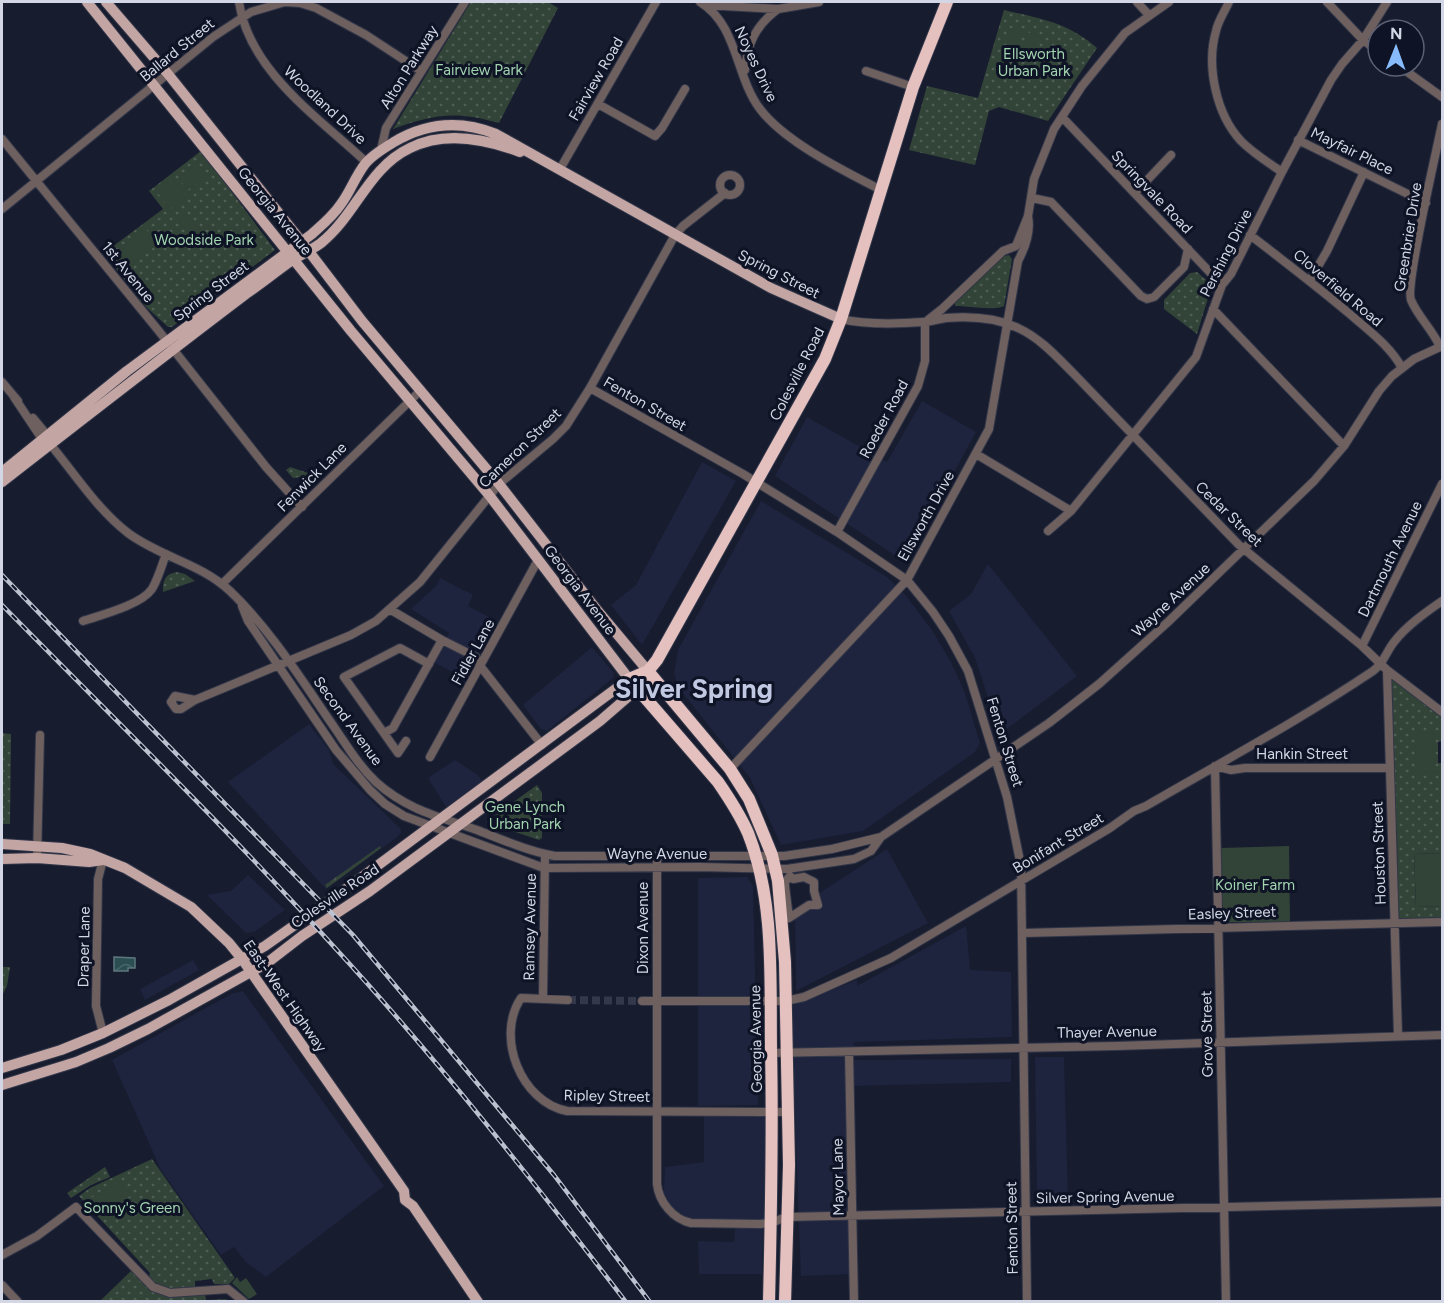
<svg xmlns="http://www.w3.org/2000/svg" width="1444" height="1303" viewBox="0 0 1444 1303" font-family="Figtree,sans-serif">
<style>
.built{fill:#1e243e}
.grass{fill:url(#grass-tufts)}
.park{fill:url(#park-dots)}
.garden{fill:#324437}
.water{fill:url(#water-waves);stroke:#5d777d;stroke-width:1.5}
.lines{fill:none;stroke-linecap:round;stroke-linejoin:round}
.minor-tunnel{stroke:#33384a;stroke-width:8;stroke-dasharray:8 4;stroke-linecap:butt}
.minor-casing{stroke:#313648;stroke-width:10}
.major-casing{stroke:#313648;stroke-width:12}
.highway-casing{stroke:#313648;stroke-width:14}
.minor{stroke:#6f6060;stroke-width:8}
.major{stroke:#c3a5a4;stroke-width:10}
.highway{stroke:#e4c0bf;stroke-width:12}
.rail-casing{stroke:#bcc1cf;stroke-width:4.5}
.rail{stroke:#0e1325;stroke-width:2;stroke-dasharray:7;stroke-linecap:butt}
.labels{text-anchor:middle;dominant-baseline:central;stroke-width:6;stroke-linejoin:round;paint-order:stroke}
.street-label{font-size:15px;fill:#d3d7e5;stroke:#0e1325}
.park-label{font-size:15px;fill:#a2d4b0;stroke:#0e1325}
.town-label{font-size:27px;font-weight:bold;fill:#c0c8e2;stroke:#0e1325}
</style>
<defs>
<pattern id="grass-tufts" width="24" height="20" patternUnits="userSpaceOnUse" patternTransform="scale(1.5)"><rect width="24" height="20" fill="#324437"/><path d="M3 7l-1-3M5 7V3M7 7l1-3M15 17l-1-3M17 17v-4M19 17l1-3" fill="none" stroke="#4f5e54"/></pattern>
<pattern id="park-dots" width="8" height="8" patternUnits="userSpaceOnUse" patternTransform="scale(1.5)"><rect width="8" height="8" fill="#324437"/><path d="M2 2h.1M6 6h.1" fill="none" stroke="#4f5e54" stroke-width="1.8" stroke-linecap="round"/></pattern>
<pattern id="water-waves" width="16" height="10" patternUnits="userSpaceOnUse" patternTransform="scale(1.5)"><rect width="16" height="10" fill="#2a4e51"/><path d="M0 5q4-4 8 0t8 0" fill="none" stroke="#48676a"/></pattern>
</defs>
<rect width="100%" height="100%" fill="#171c2f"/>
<path class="built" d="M922,401L976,432L905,562L775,476L807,417L887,462Z
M702,462L736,481L642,645L611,605L636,585Z
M761,501L887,577L907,597L932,630L951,662L965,693L980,743L975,752L863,831L781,845L750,778L682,692L677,682L674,673L678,650Z
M988,564L1077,676L1000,734L975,658L949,611L971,594Z
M440,578L473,595L468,606L495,620L464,678L435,663L449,633L411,609L437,585Z
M592,647L614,673L613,678L547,731L541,729L523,705Z
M309,724L329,750L333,764L401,829V833L396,838L326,889L228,782Z
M455,760L478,775L482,781L446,807L428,778Z
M887,849L928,923L796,991L795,909Z
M248,875L285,910L254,932L246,933L207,895L231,891Z
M747,877L753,886L758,1105L698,1106V878Z
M966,926L970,970L1011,972L1012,1037L854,1042L853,1060L1011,1059V1082L853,1086V1274L801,1276L791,1006L857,980V986Z
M193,960L199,970L145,1000L140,989Z
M243,991L384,1186L266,1277L246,1262L234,1247L221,1255L187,1207L161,1170L112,1060L231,994Z
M1035,1057H1064L1068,1200H1037Z
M704,1114L762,1115L765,1118L766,1213L764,1219H689L671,1206L664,1192L665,1167L704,1162Z
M735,1227H759L763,1230L762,1274H699L698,1241L734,1242Z"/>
<path class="grass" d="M380,846L381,848L327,888L325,885Z"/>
<path class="park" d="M471,2H548L558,8L499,123C455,111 436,114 393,129Z
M1004,10C1041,19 1067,22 1097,48L1048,121L999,107L989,111L975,165L909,150L927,86L978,98Z
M201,151L275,250L172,327H168L144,305L104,253L163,209L149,191Z
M1009,255L1012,259L1004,306C995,311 968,306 955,306V303L1004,256Z
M1197,272L1212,285L1197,334L1164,309V300L1190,273Z
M290,467L314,475L293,478L286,470Z
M177,572L185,574L195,581L163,592C163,580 165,574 177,572Z
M1387,670L1442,712V741L1438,742V763H1442V853L1414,854L1416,907L1442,906V919H1398L1397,831L1394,822Z
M2,733L11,734L10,824H2Z
M537,785L542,793V838L539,840L486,822Z
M2,967H10L7,986L2,996Z
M152,1159L235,1278L229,1284H214L212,1279L195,1281V1287C177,1290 163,1292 149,1277L150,1273L79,1196L90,1188Z
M105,1167L110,1177L91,1185L71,1198L67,1193Z
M133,1269C164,1300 162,1298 205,1294L206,1300L226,1299L228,1301L99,1302Z"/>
<path class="garden" d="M1011,28L1023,31L1016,56L1004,53Z
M1027,32L1038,35L1031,60L1020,57Z
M197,163L207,175L188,190L178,178Z
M173,180L186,197L170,209L157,192Z
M186,214L202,232L194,239L178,221Z
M145,228L158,244L126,269L114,254Z
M1434,732L1435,773L1416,772L1415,733Z
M1289,846L1290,922H1223L1220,848Z
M1442,853V906L1416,907L1414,854Z
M118,1183L130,1196L108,1214L91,1198Z
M237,1277L240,1282L246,1278L257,1294L249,1299L232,1283Z"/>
<path class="water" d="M114,957L135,958V968H128V971H114Z"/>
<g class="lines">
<path class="minor-tunnel" d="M568,1000L642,1001"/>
<defs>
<path id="minor" d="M239,2C249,71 318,117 366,162
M700,2C738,25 735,76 760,109C785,142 844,171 881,190
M1137,2L1148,14
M1229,2C1225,11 1218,21 1216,31C1206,66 1216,114 1241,141C1253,153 1267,162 1282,172
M1327,2L1363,40L1378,51
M705,5L778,9L819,2
M1399,66L1442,97
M745,70C747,44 756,25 778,9
M866,71L913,87
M598,104L655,136L662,128L685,89
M1062,117L1222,285
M2,139L158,330L266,467L302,507
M1298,140L1426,203
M381,150L386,128L465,2
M560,169L656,2
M720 185a10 10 0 1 1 20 0a10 10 0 1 1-20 0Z
M1135,193L1171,155
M1032,198L1051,202L1141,296L1147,299L1154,297L1184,267L1188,249
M2,209L213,37L251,12L285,2L300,3L316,8L366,35L421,71
M1250,235C1284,261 1318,287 1351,315C1369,331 1390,346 1402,368
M1310,280L1327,251L1364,172
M1213,309L1344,446
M841,319C867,325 896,324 923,322C931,322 938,319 946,318C970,316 995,317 1018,328C1040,338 1057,357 1074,374L1239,545L1362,646L1387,670L1442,712
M928,320L942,309L1003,251L1016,246L1028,216L1034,179L1054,129L1082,86L1125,33L1169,2
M1440,347C1433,330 1418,317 1411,300C1405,285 1437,149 1442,124
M2,382L18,401
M590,388L743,474L837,532L907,580L933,612L949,636L968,671L1007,797L1021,866L1027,1302
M14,397L42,439L50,444C75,474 97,509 128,533C160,557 200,563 230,591C270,629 301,679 332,724C346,744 358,765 376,782C407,810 440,817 477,830C503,840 528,851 555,856H784L832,849L881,837L1049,723L1099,684L1168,622L1314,481L1344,446L1379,391L1392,376L1414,359L1442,346
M33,418L47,435L49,441
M976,454L1071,511
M1048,531L1071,511L1196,357L1222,285L1231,274L1282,172L1331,80L1342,64L1363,40L1387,2
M837,532L918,386L925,361V322
M222,584L421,390
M242,606L248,621L336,750L370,790L385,804L404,816L544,868L700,867L787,869L854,859L871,851L881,837
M391,610L442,640L476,657L481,667L542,745
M83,621C101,615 141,605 152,589C158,579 162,565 166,554
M1362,646L1442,484
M1387,670L1398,1036
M195,700L175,696L171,702L176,709H181L195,700L351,635L376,621L420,582L499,484L553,439L566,426L590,388L675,235L683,226L725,193
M384,733L393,728L442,640
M406,741L398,753L344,677L400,648L429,664
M430,757L538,560
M730,769L907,580L989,429L1018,261C1025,248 1031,231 1028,216
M657,856V1184C659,1202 673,1219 691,1223L760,1224L771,1223L786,1217L1442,1202
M37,858L40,735
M103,860L98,879L96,1006L103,1033
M790,876L793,879L804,877L814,882V891L818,905H809L789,918L785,886V882Z
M1023,933L1442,922
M543,999L545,854
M568,1000L521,998C495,1037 521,1102 567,1111L788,1112
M642,1001H786L804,997L891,958L1110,828L1134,811L1146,806C1222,762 1300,720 1373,671C1384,663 1386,652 1394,642C1406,626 1426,612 1442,601
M849,1052L854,1302
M771,1053L1117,1046L1442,1035
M2,1255L37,1236L76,1207L153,1287L170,1293L228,1289L244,1302
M2,1285L18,1302
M1226,1302L1215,766L1231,770L1245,768H1389"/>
<path id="major" d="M2,472L127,371L312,234C322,225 333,216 341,204C350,192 355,177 365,164C372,155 384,148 394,142C426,123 461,120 496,134L771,288L841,319
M2,482C83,419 164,356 246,294C262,283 278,270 294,259C303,254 313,249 321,243C356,215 368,168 410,148C444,131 486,139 520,152
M2,844L62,848L90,854L125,868L191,907L229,943L242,959L404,1191L405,1200L413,1206L478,1302
M2,859L37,858L89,862L103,860
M2,1068L61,1050L103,1033L169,1000L265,946L350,886L629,679L489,495L351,331L87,2
M2,1085L76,1062L109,1048L148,1029L267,963L302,936L370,891L600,721L637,689L648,671L597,610L499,484L362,321L301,241L168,74L106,2"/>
<path id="highway" d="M648,671L730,769L749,799L772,855L778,881L785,962L789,1165L785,1302
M769,1302C771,1218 773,1134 771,1050C770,979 775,901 748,833C740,815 729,798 718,782L629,679L648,671L657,660L825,359L841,319L913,87L947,2"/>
</defs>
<use href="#minor" class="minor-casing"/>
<use href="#major" class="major-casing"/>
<use href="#highway" class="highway-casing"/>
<use href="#minor" class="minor"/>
<use href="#major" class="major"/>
<use href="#highway" class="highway"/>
<defs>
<path id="rail" d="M2,575L353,935L554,1175L650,1302
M2,605C114,719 229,830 336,949C439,1061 533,1181 626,1302"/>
</defs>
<use href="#rail" class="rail-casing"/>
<use href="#rail" class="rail"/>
</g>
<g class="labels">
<g class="street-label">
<text transform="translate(177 50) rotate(-39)">Ballard Street</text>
<text transform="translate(756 64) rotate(65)">Noyes Drive</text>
<text transform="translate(409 67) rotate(-58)">Alton Parkway</text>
<text transform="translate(596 79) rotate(-60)">Fairview Road</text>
<text transform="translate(325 105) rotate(43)">Woodland Drive</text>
<text transform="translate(1352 151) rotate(26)">Mayfair Place</text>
<text transform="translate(1152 192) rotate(46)">Springvale Road</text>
<text transform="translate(275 211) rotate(51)">Georgia Avenue</text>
<text transform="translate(1408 237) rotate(-81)">Greenbrier Drive</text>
<text transform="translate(1226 253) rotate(-63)">Pershing Drive</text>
<text transform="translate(128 272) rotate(51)">1st Avenue</text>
<text transform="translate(779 274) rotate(27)">Spring Street</text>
<text transform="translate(1338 288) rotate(40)">Cloverfield Road</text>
<text transform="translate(211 291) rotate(-37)">Spring Street</text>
<text transform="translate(797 374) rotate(-63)">Colesville Road</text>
<text transform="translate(645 404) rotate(30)">Fenton Street</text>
<text transform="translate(884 419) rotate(-62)">Roeder Road</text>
<text transform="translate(520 448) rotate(-44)">Cameron Street</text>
<text transform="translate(312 477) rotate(-45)">Fenwick Lane</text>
<text transform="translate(1229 514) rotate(44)">Cedar Street</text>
<text transform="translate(926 516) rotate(-61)">Ellsworth Drive</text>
<text transform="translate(1390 559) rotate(-64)">Dartmouth Avenue</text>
<text transform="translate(580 590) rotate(53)">Georgia Avenue</text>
<text transform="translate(1171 600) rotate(-43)">Wayne Avenue</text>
<text transform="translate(473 652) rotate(-61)">Fidler Lane</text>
<text transform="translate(348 721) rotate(54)">Second Avenue</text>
<text transform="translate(1005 742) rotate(73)">Fenton Street</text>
<text x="1302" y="754">Hankin Street</text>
<text transform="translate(1058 843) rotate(-31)">Bonifant Street</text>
<text transform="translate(1379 853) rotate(-92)">Houston Street</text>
<text x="657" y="854">Wayne Avenue</text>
<text transform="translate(335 896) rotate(-34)">Colesville Road</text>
<text transform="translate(1232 913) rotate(-2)">Easley Street</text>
<text transform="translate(530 927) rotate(-89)">Ramsey Avenue</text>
<text transform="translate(643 928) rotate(-90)">Dixon Avenue</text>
<text transform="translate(84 947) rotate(-89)">Draper Lane</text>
<text transform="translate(285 996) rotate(55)">East-West Highway</text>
<text transform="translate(1107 1032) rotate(-1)">Thayer Avenue</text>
<text transform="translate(1207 1034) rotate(-91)">Grove Street</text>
<text transform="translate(756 1039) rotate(-91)">Georgia Avenue</text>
<text transform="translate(607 1096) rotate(1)">Ripley Street</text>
<text transform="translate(838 1177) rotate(-91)">Mayor Lane</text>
<text transform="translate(1105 1197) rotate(-1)">Silver Spring Avenue</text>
<text transform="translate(1012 1228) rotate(-91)">Fenton Street</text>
</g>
<g class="park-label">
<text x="1034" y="54">Ellsworth<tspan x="1034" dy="17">Urban Park</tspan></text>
<text x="479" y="70">Fairview Park</text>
<text x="204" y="240">Woodside Park</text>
<text x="525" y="807">Gene Lynch<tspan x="525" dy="17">Urban Park</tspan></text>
<text x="1255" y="885">Koiner Farm</text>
<text x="132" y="1208">Sonny's Green</text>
</g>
<g class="town-label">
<text x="694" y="688">Silver Spring</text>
</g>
</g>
<rect width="1444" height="1303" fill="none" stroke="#d3d7e5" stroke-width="6"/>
<g transform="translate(1396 48) rotate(1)"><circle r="28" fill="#0e1325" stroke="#5d6172" stroke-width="1.5"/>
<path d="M0-4.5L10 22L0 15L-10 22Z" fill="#87bbfc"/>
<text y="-9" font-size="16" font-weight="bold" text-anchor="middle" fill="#d3d7e5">N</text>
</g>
</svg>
